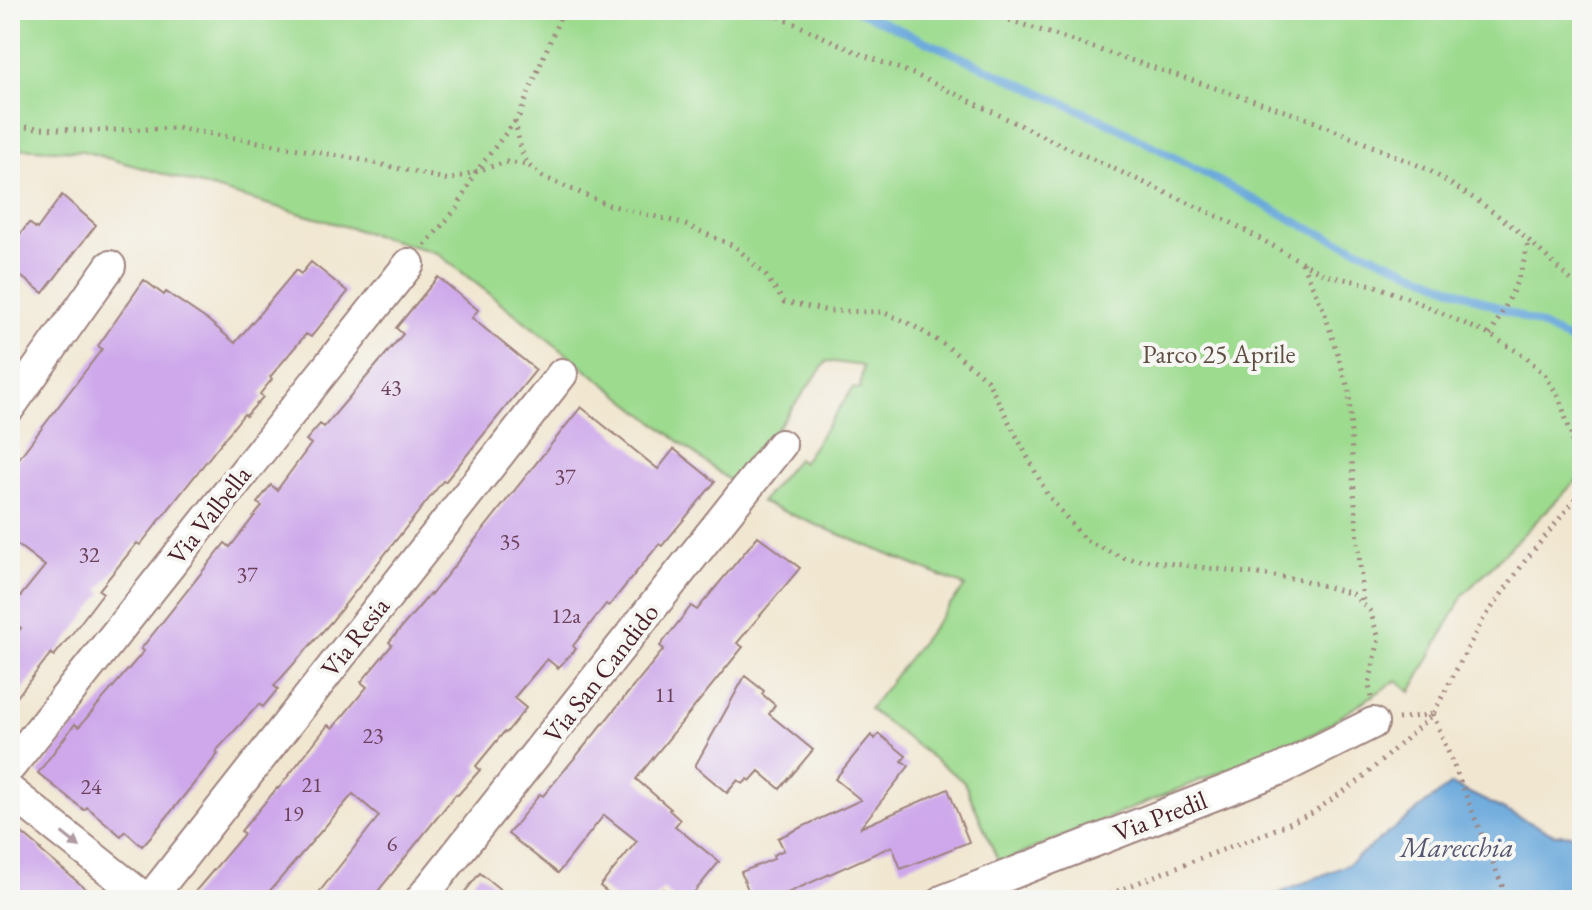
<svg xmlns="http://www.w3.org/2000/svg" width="1592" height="910" viewBox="0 0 1592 910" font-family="'EB Garamond',serif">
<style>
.green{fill:#9ddb8f;stroke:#747d5d;stroke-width:2}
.water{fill:#6aa9dc;stroke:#5a6484;stroke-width:2}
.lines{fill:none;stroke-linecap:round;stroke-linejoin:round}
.stream{stroke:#6aa9dc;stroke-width:8}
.building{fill:#cea8eb}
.minor-casing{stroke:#9e837e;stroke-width:34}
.path{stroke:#9e837e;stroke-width:5;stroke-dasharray:2 6;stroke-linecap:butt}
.minor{stroke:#fff;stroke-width:30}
.oneway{fill:#ae9aa0}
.labels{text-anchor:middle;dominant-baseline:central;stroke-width:8;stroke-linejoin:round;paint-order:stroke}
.number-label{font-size:22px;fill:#6b415b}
.park-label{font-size:26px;fill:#5f4e44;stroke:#f6f6f2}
.street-label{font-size:26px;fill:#4a1f2b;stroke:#f6f6f2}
.water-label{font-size:28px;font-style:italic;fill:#575672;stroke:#f6f6f2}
</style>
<rect width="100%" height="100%" fill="#f6f6f2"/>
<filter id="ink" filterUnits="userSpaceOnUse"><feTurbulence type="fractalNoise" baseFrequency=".0125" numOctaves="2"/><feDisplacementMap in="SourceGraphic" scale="16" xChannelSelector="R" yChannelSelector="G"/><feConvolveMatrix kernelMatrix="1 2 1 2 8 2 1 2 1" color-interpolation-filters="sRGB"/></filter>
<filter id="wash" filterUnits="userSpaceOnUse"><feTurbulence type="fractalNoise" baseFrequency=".006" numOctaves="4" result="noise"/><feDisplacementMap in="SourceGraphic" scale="32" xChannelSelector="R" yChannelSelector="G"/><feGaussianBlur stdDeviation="1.8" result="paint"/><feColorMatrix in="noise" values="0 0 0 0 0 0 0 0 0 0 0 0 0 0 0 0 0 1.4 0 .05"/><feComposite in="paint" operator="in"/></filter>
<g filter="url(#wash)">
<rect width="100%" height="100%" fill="#f1e7d1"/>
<path class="green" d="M10,10H1582V475L1463,595L1411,692L1397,680L1315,733L999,863L964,782L869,709L965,586L761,502L797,459L802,463L853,388L860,389L863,366L827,361L735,485L437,253L83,151L10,148Z"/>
<path class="water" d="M1451,784L1554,834L1582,835V900H1263L1347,865Z"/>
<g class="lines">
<path class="stream" d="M856,10L1113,125L1308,228L1538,324L1582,347"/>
</g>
<g id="blocks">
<path class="building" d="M62,195L96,225L43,293L10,268V247L29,223L37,229Z
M311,262L348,292L311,337L306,334L270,377L272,379L260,394L263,397L246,416L244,414L140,545L137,543L99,590L103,593L71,635L54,656L51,653L10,706V642L21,628L10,618V609L45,566L10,539V470L102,349L98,346L144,280L164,295L166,292L209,321L235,343L296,270L301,274Z
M438,277L478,310L472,318L536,370L445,482L443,481L331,622L274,686L278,689L263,707L259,704L216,751L218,754L153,834L142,846L125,831L121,836L87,807L84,810L38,773L75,724L79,727L144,651L141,649L225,543L230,547L262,506L257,503L271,485L277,490L311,444L306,440L320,424L324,427L403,334L396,328Z
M581,407L658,469L674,449L715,482L662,546L659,544L609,606L606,604L573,646L576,649L558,668L547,659L514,698L526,708L506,733L504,732L476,766L480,770L458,795L456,794L371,900H313L379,816L353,794L262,900H188L244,834L241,831L277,788L278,789L328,725L333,728L367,687L361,682L392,645L389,642L430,594L431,595Z
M758,536L800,568L737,643L743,647L636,779L671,809L669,810L680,820L675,826L719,862L688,900H676L663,889L654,900H617L600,886L637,841L604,815L558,873L508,834L540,794L543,796L597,731L664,649L660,646L691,606L697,610Z
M745,676L764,691L762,694L775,705L769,714L813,750L780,789L759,771L750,781L748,779L743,784L738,780L727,793L695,766Z
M879,734L906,756L902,761L909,766L860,828L948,789L969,842L901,869L892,846L772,900H752L741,872L774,859L773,855L784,850L778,838L861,800L835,779L871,735L875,739Z
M10,823L41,849L40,850L99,900H27L10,886Z
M480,873L513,900H458Z"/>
</g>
</g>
<g filter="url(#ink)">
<use href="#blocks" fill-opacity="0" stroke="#9e837e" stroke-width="2"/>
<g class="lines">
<defs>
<path id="minor" d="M10,407L110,266
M10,767L409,264
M10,791L147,900
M149,900L562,374
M420,900L781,445
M944,900L1281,769L1373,723"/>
</defs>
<use href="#minor" class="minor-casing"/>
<path class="path" d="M765,10L858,53L916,75L1051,140L1230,222L1325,275L1373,285L1415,301L1490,335L1526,357L1545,375L1559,397L1571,434L1578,494
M979,10L1303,117L1427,169L1481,203L1521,233L1570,279L1582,288
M515,121L521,150L528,165
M10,126L87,131L177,128L357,159L449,180L506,162L528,165L543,177L609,205L681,223L736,247L766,276L784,302L829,311L882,312L907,322L948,347L987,380L1047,494L1084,539L1124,558L1299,579L1352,594L1370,611L1379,639L1369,684L1371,699
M425,245L457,208L475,173L519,116L563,10
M1302,263L1324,311L1349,391L1353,478L1363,604
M1490,335C1506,306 1524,274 1528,241
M1433,714L1508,900
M1398,719L1433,714
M1095,900L1177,867L1262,835L1312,813L1359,781L1433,714L1481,623L1525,561L1582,491"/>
<use href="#minor" class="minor"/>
</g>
<defs><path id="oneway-solid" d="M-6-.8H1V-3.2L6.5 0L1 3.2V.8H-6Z" transform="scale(2)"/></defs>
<use class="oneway" href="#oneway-solid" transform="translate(71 840) rotate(38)"/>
</g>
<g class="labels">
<g class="number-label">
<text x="391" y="387">43</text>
<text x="565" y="476">37</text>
<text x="510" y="541">35</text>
<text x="89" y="554">32</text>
<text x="247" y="574">37</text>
<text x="566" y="615">12a</text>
<text x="665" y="694">11</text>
<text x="373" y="735">23</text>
<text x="312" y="784">21</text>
<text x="91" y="786">24</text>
<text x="293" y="813">19</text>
<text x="392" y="843">6</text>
</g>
<g class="park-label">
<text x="1219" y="354">Parco 25 Aprile</text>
</g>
<g class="street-label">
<text transform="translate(209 515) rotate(-52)">Via Valbella</text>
<text transform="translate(355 637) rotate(-52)">Via Resia</text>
<text transform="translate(601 673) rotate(-52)">Via San Candido</text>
<text transform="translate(1160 816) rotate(-21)">Via Predil</text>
</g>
<g class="water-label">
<text x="1457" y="847">Marecchia</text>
</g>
</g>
<rect width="1592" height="910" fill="none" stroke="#f6f6f2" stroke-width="40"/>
</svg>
